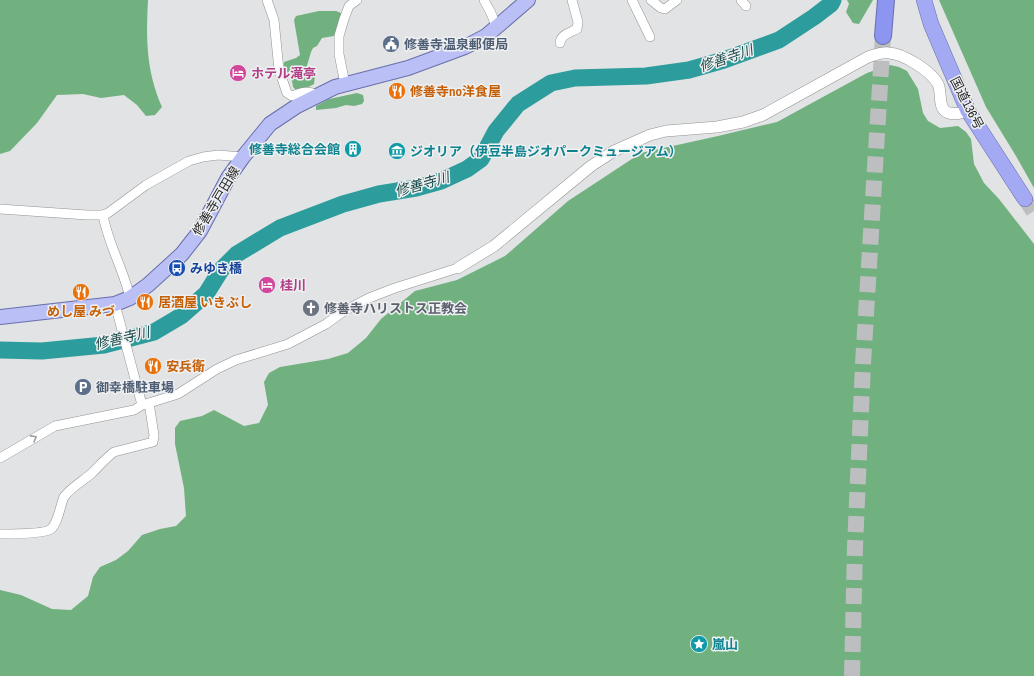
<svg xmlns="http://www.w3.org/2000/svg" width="1034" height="676" viewBox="0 0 1034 676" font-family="'Archivo Narrow','Noto Sans JP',sans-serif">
<rect width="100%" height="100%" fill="#e1e3e4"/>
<!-- forest -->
<g fill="#71b07f">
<path d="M0 0H148C146 39 146 70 162 107L155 115 146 116 137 105 124 95 101 98 83 94 57 95 37 123 10 151 0 154Z"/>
<path d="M847 0H873L859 24 853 23 846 12 849 4Z"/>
<path d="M939 0H1034V188L1016 156 986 107Z"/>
<path d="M319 11H336L341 13 342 16 334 36 322 38 317 46 313 48 311 52 306 69 315 75 314 84 301 91H297L293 87C293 75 283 76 284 62L296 58 300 55 294 20 296 16Z"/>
<path d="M890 65 899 67 907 71 918 89 923 113 928 121 940 128 958 126 966 132 971 139 974 164 984 183 999 199 1034 244V676H0V590L21 595 52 609 71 610 88 596 93 577 100 567 116 560 128 551 142 535 160 529 176 526 186 516 184 488 175 444V428L180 421 202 416 214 410 244 426 259 423 268 405 264 382 269 373 280 367 328 359 348 353 366 338 381 319 415 291 457 280 505 256 568 201 641 153 718 136 777 122 867 73Z"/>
<path d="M357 93 363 95 364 101 362 104 354 106 346 105 336 108 316 110V106L329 99Z"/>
</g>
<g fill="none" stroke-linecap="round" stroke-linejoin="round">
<!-- river -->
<path stroke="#2d9c9c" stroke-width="17" d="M0 350 42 351 104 345 154 332 181 316 206 294 221 270 237 254 280 228 343 204 379 194 416 188 441 181 467 169 481 159 496 131 518 104 551 83 575 78 646 76 689 70 724 60 779 40 814 17 831 4 833 0"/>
<!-- trunk-tunnel -->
<path stroke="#bcbebf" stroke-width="15" stroke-dasharray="15 8" stroke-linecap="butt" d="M1025 199 1034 213"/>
<!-- motorway-tunnel -->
<path stroke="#bcbebf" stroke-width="16" stroke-dasharray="16 8" stroke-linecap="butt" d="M852 676 855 547 863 364 883 36"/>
<defs>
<g id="minor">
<path d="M267 0 274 20 279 70 287 93 292 96C303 91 307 91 319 95"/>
<path d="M484 0 491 13 497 28"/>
<path d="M632 0 650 37"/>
<path d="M651 0 661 8 665 9 677 0"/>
<path d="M741 0 746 6"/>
<path d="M560 43C561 34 570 33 577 29L578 22 572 0"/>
<path d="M345 84 339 54V36L344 19 349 6 357 0"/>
<path d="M0 209 87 215H103L108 213 146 185 189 161 203 157 218 155 243 157"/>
<path d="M103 215C108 244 124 270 130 298"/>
<path d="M115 304 142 405"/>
<path d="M0 458 55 426 134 410 142 405 149 403"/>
<path d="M0 534C10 534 45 534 51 529 58 523 60 506 64 497 69 489 84 480 92 473 99 466 106 458 114 452L153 442 154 435 149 403 178 394 217 369 236 360 288 344 326 324 344 311 369 298 395 288 458 268"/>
</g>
<path id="tertiary" d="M458 268 494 246 591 166 614 151 650 135 666 131 717 127 743 122 763 115 868 57C875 55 881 52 889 53 904 54 931 71 938 84 942 92 938 105 945 111 951 116 961 113 968 111"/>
<path id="primary" d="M0 317 115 304 130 298 148 285 182 254 200 231 228 178 243 157 270 124 297 106 335 87 408 68 465 47 486 36 528 0"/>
<path id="trunk" d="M924 0 931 24 968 111 1025 199"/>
<path id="motorway" d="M883 36 886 0"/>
</defs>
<!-- minor casing -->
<use href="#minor" stroke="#919293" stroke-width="10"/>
<!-- tertiary casing -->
<use href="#tertiary" stroke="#919293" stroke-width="12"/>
<!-- primary casing -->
<use href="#primary" stroke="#696fab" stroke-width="16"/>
<!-- trunk casing -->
<use href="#trunk" stroke="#696fab" stroke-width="16"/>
<!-- motorway casing -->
<use href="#motorway" stroke="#696fab" stroke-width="18"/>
<!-- minor -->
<use href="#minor" stroke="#fff" stroke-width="9"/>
<!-- tertiary -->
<use href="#tertiary" stroke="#fff" stroke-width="11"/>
<!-- primary -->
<use href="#primary" stroke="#babff6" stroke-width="14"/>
<!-- trunk -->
<use href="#trunk" stroke="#a3aaf3" stroke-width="15"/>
<!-- motorway -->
<use href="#motorway" stroke="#8c95f0" stroke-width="16"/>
</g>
<!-- one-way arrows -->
<defs><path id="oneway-chevron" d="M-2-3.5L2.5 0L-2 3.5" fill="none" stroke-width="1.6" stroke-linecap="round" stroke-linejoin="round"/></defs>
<use stroke="#9f9f9f" href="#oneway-chevron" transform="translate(34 438) rotate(-29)"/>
<!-- icons -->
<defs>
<symbol id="civic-disc" viewBox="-11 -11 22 22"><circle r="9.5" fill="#5c6f8a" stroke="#eff0f1"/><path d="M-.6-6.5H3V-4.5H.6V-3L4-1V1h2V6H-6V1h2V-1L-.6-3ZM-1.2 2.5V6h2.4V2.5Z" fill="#fff"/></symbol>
<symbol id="hotel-disc" viewBox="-11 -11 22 22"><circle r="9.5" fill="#d1479c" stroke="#eff0f1"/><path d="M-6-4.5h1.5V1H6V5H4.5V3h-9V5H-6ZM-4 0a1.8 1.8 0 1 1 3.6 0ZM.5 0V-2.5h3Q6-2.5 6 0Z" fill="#fff"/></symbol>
<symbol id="restaurant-disc" viewBox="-11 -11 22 22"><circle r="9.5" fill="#e8710a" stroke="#eff0f1"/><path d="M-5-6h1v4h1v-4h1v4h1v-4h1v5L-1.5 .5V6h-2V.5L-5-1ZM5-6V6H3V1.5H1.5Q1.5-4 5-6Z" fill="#fff"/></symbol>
<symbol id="building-disc" viewBox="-11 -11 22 22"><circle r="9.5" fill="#0f9aa8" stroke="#eff0f1"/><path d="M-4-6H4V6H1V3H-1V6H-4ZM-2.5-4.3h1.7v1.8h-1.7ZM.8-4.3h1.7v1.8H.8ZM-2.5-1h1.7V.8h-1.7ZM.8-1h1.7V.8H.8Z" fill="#fff"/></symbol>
<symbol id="museum-disc" viewBox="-11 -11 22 22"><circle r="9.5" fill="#0f9aa8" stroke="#eff0f1"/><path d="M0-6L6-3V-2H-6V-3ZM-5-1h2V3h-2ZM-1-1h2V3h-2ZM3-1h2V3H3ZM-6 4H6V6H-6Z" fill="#fff"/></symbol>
<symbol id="bus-disc" viewBox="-11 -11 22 22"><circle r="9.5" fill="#1a4fb4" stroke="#eff0f1"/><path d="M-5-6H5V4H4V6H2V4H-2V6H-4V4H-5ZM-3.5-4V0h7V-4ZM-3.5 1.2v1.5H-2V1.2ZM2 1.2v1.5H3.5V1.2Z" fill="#fff"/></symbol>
<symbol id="church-disc" viewBox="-11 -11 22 22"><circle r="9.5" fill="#6b7280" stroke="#eff0f1"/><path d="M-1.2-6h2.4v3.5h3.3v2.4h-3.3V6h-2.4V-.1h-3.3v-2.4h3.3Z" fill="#fff"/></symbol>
<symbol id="parking-disc" viewBox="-11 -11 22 22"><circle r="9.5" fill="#5c6f8a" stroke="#eff0f1"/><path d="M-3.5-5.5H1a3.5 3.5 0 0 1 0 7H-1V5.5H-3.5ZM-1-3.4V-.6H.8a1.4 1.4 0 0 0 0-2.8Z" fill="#fff"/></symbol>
<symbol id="sight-disc" viewBox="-11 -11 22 22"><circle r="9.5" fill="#0f9aa8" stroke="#eff0f1"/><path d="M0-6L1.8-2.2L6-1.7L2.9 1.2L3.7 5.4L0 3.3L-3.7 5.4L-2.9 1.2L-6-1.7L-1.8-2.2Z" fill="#fff"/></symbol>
</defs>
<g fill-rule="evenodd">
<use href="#civic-disc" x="381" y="34" width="20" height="20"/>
<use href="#hotel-disc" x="228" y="63" width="20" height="20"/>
<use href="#restaurant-disc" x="387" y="81" width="20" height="20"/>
<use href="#building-disc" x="343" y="139" width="20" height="20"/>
<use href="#museum-disc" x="387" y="141" width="20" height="20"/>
<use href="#bus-disc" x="167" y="258" width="20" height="20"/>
<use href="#hotel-disc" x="257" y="275" width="20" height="20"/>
<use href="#restaurant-disc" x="71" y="282" width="20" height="20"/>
<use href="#restaurant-disc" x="135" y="292" width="20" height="20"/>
<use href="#church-disc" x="301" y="298" width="20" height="20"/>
<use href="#restaurant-disc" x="143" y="356" width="20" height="20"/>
<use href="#parking-disc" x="73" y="377" width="20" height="20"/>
<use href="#sight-disc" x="689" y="634" width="20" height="20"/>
</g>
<g text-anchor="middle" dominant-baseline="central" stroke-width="3" stroke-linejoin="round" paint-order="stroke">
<!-- service labels -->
<g font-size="13" font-weight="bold" fill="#4e5e75" stroke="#eff0f1" text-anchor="start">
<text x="404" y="44">修善寺温泉郵便局</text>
<text x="96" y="387">御幸橋駐車場</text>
</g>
<!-- hotel labels -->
<g font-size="13" font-weight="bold" fill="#b23c85" stroke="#eff0f1" text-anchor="start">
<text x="251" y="73">ホテル滝亭</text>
<text x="280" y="285">桂川</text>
</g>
<!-- food labels -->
<g font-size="13" font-weight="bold" fill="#c56008" stroke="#eff0f1" text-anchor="start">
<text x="410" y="91">修善寺no洋食屋</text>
<text x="158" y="302">居酒屋 いきぶし</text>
<text x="81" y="311" text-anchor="middle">めし屋 みづ</text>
<text x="166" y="366">安兵衛</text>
</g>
<!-- street labels -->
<g font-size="13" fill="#29292a" stroke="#eff0f1">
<text transform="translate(967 103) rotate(63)">国道136号</text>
<text transform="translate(216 201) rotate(-59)">修善寺戸田線</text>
</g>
<!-- culture labels -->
<g font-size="13" font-weight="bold" fill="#0d838f" stroke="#eff0f1" text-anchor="start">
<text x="340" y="149" text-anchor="end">修善寺総合会館</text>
<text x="410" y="151">ジオリア（伊豆半島ジオパークミュージアム）</text>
<text x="712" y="644">嵐山</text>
</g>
<!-- transit labels -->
<g font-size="13" font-weight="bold" fill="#164399" stroke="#eff0f1" text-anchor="start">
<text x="190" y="268">みゆき橋</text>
</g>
<!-- worship labels -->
<g font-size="13" font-weight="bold" fill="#5b616d" stroke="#eff0f1" text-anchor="start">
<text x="324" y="308">修善寺ハリストス正教会</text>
</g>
<!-- water labels -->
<g font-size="14" font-style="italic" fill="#1d4c4c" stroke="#eff0f1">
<text transform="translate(726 58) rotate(-19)">修善寺川</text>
<text transform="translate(422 184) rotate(-16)">修善寺川</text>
<text transform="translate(122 338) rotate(-13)">修善寺川</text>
</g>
</g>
</svg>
